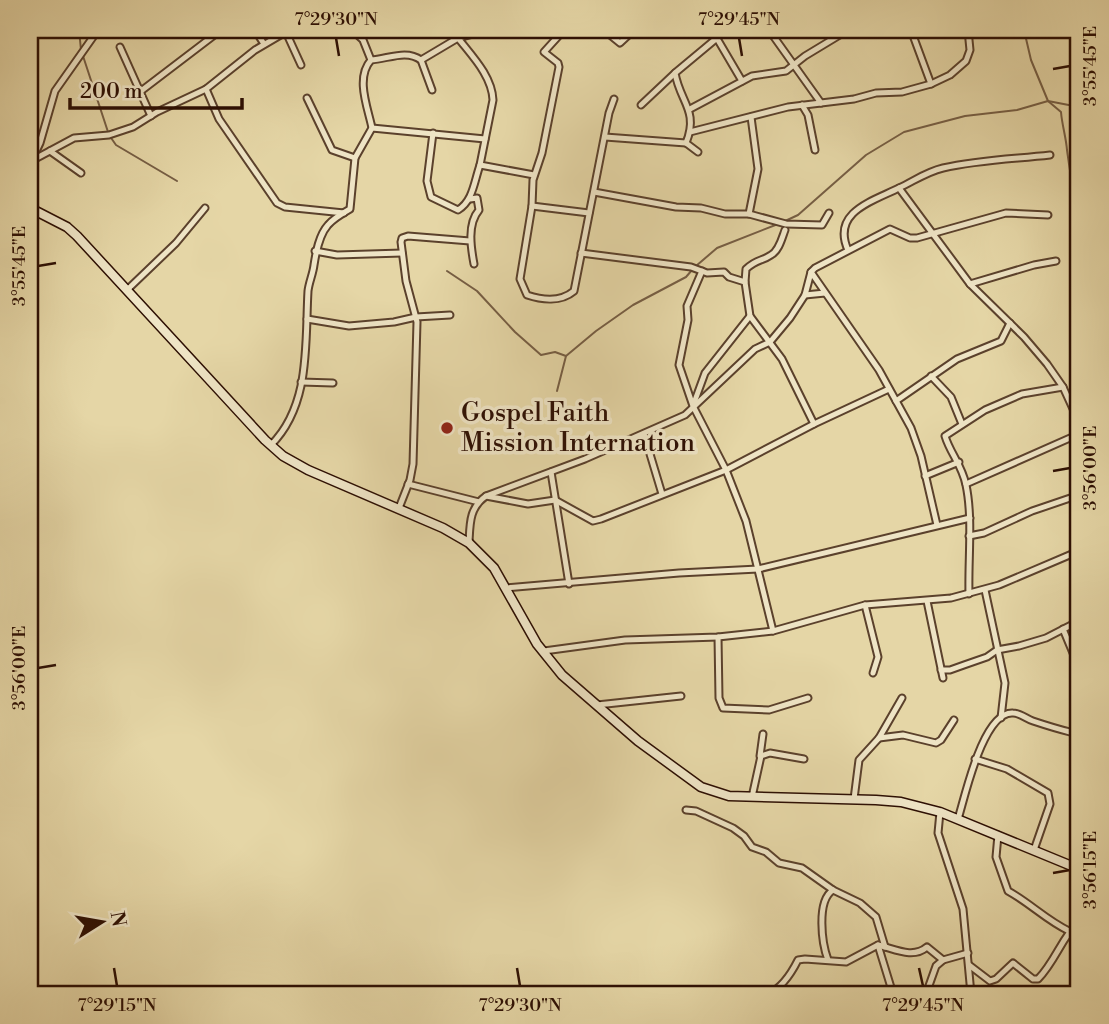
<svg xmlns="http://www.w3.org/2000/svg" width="1109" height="1024" viewBox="0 0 1109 1024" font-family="'Libre Bodoni',serif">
<rect width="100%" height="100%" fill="#e5d6a6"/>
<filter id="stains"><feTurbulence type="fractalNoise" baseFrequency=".00286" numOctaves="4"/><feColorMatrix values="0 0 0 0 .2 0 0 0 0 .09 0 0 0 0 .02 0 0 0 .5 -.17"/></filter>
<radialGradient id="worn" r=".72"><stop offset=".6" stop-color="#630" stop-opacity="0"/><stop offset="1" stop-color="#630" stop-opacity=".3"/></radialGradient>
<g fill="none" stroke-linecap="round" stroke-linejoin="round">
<!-- stream -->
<g stroke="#765e44" stroke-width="2">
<path d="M79 30 81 50"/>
<path d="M1024 30 1031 60 1048 101 1061 112C1062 125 1066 137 1067 150 1070 171 1071 183 1079 204"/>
<path d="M83 56 109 135 116 145 177 181"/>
<path d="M783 222 798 215 866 155 904 132 965 116 1017 110 1048 101 1079 107"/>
<path d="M696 266 717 248 778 224"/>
<path d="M447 271 477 291 515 332 541 355 555 352 566 356"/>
<path d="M557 391 566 356 596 331 633 305 686 277 692 270"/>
</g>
<defs>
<g id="street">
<path d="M255 30 264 44"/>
<path d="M285 30 301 65"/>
<path d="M564 30 544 52 558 63 559 67 542 153 533 180 532 206 520 279 527 295C542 300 561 302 574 291L609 113 614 99"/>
<path d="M604 30 620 43 634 30"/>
<path d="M712 30 742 81"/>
<path d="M769 30 821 103"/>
<path d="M911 30 931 84"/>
<path d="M458 38C472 56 492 76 493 100L480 165 534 175"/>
<path d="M120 47 151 116"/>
<path d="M371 60C388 59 406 49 421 60"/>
<path d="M206 89 219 119 277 203 285 207 344 213"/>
<path d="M432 90 421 60 458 38 489 30"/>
<path d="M141 91 221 30"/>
<path d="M307 98 332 150 355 158"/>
<path d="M641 105 675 73"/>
<path d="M802 105 808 115 815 150"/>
<path d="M690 109 752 76 786 71 805 56 843 33 856 30"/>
<path d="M372 128 485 139"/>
<path d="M690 132 788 107 854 99 876 93 902 92 931 84 950 75 966 61 970 50 968 30"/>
<path d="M433 133 427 181 431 197 458 210C473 201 474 182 480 165"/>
<path d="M605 137 686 143"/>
<path d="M50 151 81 173"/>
<path d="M698 152 686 143C699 111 680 102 675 73L717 38"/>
<path d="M33 160 74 138 109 135 133 127 157 112 206 89 255 50 289 30"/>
<path d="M30 164 40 143 55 91 98 30"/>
<path d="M899 188 970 284 1024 337 1047 364 1063 387 1079 422"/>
<path d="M594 192 676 207 701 208 725 214H749L786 224 822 225 829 213"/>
<path d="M470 199 477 198 479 210C467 224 471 248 474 264"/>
<path d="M532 206 589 213"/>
<path d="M749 214 758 169 751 117"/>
<path d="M848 250C831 212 873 201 899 188 914 181 926 172 943 168 978 160 1014 159 1050 155"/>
<path d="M315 251 337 255 402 253"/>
<path d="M581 253 691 267 707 273 724 272 729 277 745 282 750 316 782 359 814 424"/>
<path d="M702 271 687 306 688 320 679 365 693 406 726 470 746 521 773 631"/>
<path d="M811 272 879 370 911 428 921 456 937 525"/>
<path d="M745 282 746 269C758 258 761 262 771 255 779 251 782 238 785 230"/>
<path d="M970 284 1034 265 1056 261"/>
<path d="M127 290 176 243 205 208"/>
<path d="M805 295 825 293"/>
<path d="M307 319 349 326 394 322 416 317 450 315"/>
<path d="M931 376 951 397 962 424"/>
<path d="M301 382 333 383"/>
<path d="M896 401 957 359 1001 341 1010 323"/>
<path d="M694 403 705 373 750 316"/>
<path d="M644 434 662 494"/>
<path d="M271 445C311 405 305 343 308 291 309 282 313 274 314 265 316 252 319 235 328 225 333 219 343 213 350 209L355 158 372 128C368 108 355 78 371 60L363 40 352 30"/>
<path d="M551 472 569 584"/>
<path d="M925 476 959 462"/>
<path d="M408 484 479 502"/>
<path d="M966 484 1079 434"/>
<path d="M486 496 528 504 555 500 593 521 601 519 726 470 814 424 889 389"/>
<path d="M399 508 410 480 413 464 417 322 406 281 401 242 402 238 408 236 470 241"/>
<path d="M969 536 984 533 1032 511 1079 495"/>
<path d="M469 543C470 524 469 508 486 496L585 459 685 415 755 349 770 342 790 318 805 295 811 272 815 268 890 229 910 238H917L1006 213 1048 215"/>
<path d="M506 588 679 573 758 569 970 518"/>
<path d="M985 590 1005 683 1001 718"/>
<path d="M969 594C968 559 973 518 966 485 962 465 950 453 945 436L985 410 1022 394 1063 387"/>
<path d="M927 601 943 678"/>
<path d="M865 605 878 657 873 673"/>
<path d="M1063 629 1073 653 1079 658"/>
<path d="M718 637 719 698 723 708 769 710 808 698"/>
<path d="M544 651 625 640 718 637 773 631 865 605 951 598 999 585 1079 551"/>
<path d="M941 670H950L964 665 987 657 997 650 1019 646 1046 638 1079 621"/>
<path d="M597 705 681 696"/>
<path d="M879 738 903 735 936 743 941 740 954 720"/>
<path d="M760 756 763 734"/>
<path d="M975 759 1007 769 1048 793 1050 804 1034 850"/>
<path d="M752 797 761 756 770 753 804 759"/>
<path d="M854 799 859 760 879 738 902 698"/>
<path d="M686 810 696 811 733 828 744 836 752 847 766 852 779 863 802 868 833 890 860 903 876 917 885 947"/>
<path d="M940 812 938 833 963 909 971 994"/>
<path d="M958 819C965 797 983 711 1013 713 1020 713 1027 719 1033 721 1045 725 1058 729 1070 732"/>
<path d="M998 835 996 857 1008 891C1030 903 1046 920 1069 931"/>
<path d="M878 945 893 994"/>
<path d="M828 960C822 944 816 901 833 890"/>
<path d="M969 965 990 981 996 979 1013 963 1033 979H1038C1055 962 1062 937 1079 921"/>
<path d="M768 994C782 988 791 974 798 960L805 959 846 962 878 945C895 949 913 959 927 947L943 960 968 953"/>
<path d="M926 994 936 966 943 960"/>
</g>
<path id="secondary" d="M30 208 67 227 77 236 265 440 283 456 308 470 443 528 469 543 494 568 537 644 562 675 638 741 701 787 729 796 876 800 901 802 940 812 1079 869"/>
</defs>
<!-- street casing -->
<use href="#street" stroke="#5b412c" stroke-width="9"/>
<!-- secondary casing -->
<use href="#secondary" stroke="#2d0f03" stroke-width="11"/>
<!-- street -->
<use href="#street" stroke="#eee4c5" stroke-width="5"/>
<!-- secondary -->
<use href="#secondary" stroke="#eee4c5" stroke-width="8"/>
</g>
<!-- ticks -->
<path fill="none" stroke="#2d0f03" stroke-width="2.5" d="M336 38 339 56M739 38 742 56M1053 69 1070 66M38 266 56 263M1053 471 1070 468M38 668 56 665M1053 873 1070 870M114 968 117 986M517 968 520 986M919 968 923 986"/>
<!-- markers -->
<circle fill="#8f2418" stroke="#eee4c5" stroke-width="2.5" cx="447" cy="428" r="7"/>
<g text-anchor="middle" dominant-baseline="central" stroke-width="7" stroke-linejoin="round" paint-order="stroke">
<!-- poi labels -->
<g font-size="26" fill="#2d0f03" stroke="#eee4c5" text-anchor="start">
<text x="461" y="413">Gospel Faith<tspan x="461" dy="30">Mission Internation</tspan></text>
</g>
</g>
<!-- margin -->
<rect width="1109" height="1024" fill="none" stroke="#e5d6a6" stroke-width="77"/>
<!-- north arrow -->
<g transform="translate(102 922) rotate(79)" stroke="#eee4c5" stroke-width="5" paint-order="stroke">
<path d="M0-5L12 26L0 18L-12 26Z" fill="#2d0f03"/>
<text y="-10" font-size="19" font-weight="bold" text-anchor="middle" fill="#2d0f03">N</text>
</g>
<!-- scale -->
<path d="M70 98v10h172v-10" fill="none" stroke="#2d0f03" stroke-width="3.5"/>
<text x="80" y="98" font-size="21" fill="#2d0f03" stroke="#eee4c5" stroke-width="5" paint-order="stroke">200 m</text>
<rect x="38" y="38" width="1032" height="948" fill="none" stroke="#2d0f03" stroke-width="2.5"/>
<g font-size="18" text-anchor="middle" fill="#2d0f03">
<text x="336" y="25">7°29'30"N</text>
<text x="739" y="25">7°29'45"N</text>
<text transform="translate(1090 66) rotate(-90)" y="6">3°55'45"E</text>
<text transform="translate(19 266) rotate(-90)" y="6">3°55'45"E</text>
<text transform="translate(1090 468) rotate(-90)" y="6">3°56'00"E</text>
<text transform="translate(19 668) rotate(-90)" y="6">3°56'00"E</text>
<text transform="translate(1090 870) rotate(-90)" y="6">3°56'15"E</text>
<text x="117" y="1011">7°29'15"N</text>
<text x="520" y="1011">7°29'30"N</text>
<text x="923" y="1011">7°29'45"N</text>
</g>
<rect width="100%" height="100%" filter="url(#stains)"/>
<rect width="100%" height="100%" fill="url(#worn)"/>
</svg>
